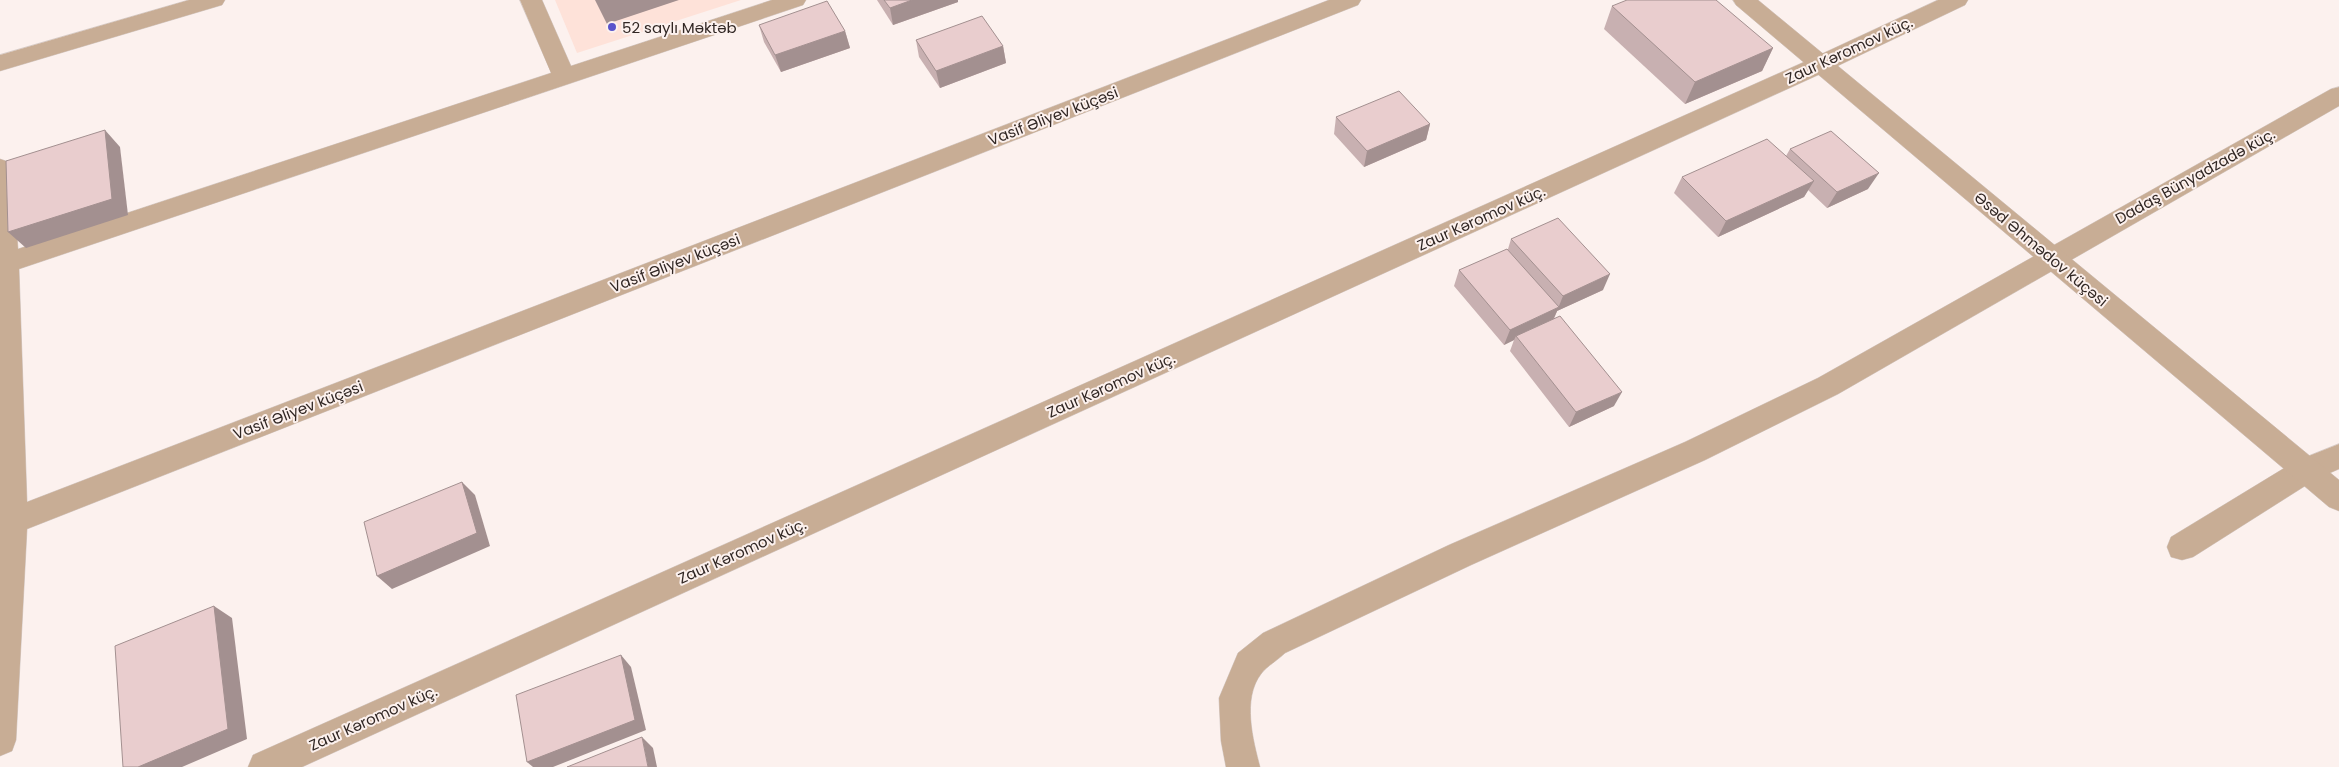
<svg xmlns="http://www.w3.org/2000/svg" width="2339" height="767" viewBox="0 0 2339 767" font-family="Poppins,sans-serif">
<rect width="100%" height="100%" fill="#fcf1ee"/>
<!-- built -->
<path fill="#fee2d9" d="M555 0H741L577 53Z"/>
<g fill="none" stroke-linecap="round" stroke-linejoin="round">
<defs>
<g id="minor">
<path d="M189 0H225L222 5 0 71V55Z"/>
<path d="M520 0H542L571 66 772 0H806L803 5 19 269 27 502 1329 0H1361L1358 5 27 529 16 740 12 751 0 756V159L9 162 12 168 18 249 551 73Z"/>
<path d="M1938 0H1968L1965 5 1829 70 302 767H248L253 755 1813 58Z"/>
<path d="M2339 87V106L1838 394 1705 460 1471 565 1285 653C1278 660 1267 666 1261 674 1242 699 1253 740 1260 767H1226L1221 741 1219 698 1238 653 1263 633 1449 545 1685 442 1818 378 2331 89Z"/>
<path d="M2339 444V469L2316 479 2193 557 2182 560 2171 557 2167 547 2171 537 2296 461Z"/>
</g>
<path id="tertiary" d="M1733 0H1758L2339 480V511L2329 507 1736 5Z"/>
</defs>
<!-- minor casing -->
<use href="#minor" stroke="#d7cdca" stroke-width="1"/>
<!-- tertiary casing -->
<use href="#tertiary" stroke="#d7cdca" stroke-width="1"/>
<!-- minor -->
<use href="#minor" fill="#c8ad95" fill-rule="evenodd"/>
<!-- tertiary -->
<use href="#tertiary" fill="#c8ad95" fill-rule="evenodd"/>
</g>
<!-- wall -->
<g fill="#c8b0b1">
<path d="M877 0H958V2L893 25Z"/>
<path d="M1612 6 1773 48 1762 71 1685 104 1604 29Z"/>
<path d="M759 25 845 31 850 48 781 72 764 42Z"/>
<path d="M916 40 1003 46 1006 63 940 88 919 57Z"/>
<path d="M1336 117 1430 124 1426 140 1364 167 1334 134Z"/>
<path d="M1790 149 1868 189 1827 208 1808 190 1804 197 1718 237 1674 193 1682 177 1786 156Z"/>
<path d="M1511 239 1603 290 1557 311 1554 319 1614 406 1569 427 1510 351 1514 340 1504 345 1454 286 1459 270 1508 249Z"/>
</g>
<!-- shaded-wall -->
<g fill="#a39090">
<path d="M595 0H679L607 24Z"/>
<path d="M912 0H958V2L893 25 890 8Z"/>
<path d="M845 31 850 48 781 72 775 55Z"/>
<path d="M1003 46 1006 63 940 88 936 71Z"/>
<path d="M1773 48 1762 71 1685 104 1695 82Z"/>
<path d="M1430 124 1426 140 1364 167 1367 151Z"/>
<path d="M105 130 120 147 128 215 26 248 8 232Z"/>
<path d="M1879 173 1868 189 1827 208 1837 192Z"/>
<path d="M1814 181 1804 197 1718 237 1726 221Z"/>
<path d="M1610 274 1603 290 1557 311 1563 296Z"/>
<path d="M1559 307 1552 322 1516 336 1514 340 1504 345 1510 330Z"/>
<path d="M1622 392 1614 406 1569 427 1576 412Z"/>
<path d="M462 482 475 495 490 546 392 589 377 576Z"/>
<path d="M214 606 232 618 247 739 182 767H138Z"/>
<path d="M621 655 631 667 646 730 553 767H533L527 762Z"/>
<path d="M642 737 653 748 657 767H648Z"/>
</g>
<!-- building -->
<g fill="#e9cdce" stroke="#a39090">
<path d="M884 0H912L890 8Z"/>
<path d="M1627 0H1716L1773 48 1695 82 1612 6Z"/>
<path d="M827 1 845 31 775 55 759 25Z"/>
<path d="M982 16 1003 46 936 71 916 40Z"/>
<path d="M1399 91 1430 124 1367 151 1336 117Z"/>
<path d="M105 130 112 199 8 232 6 161Z"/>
<path d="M1831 131 1879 173 1837 192 1790 149Z"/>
<path d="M1767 139 1814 181 1726 221 1682 177Z"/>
<path d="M1558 218 1610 274 1563 296 1511 239Z"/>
<path d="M1507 249 1559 307 1510 330 1459 270Z"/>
<path d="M1560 316 1622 392 1576 412 1516 336Z"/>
<path d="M462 482 477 533 377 576 364 522Z"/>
<path d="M214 606 228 729 138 767H123L115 646Z"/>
<path d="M621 655 635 720 527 762 516 695Z"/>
<path d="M642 737 648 767H567Z"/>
</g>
<!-- markers -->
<circle fill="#5953cb" stroke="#fcf1ee" stroke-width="2" cx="612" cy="27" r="5"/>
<g text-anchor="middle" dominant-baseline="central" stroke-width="4" stroke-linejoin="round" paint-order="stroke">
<!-- poi labels -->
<g font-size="15" fill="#312724" stroke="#fcf1ee" text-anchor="start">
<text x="622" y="27">52 saylı Məktəb</text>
</g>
<!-- street labels -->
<g font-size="15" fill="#312724" stroke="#fcf1ee">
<text transform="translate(1849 50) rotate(-25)">Zaur Kəromov küç.</text>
<text transform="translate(1053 116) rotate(-21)">Vasif Əliyev küçəsi</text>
<text transform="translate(2195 176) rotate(-29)">Dadaş Bünyadzadə küç.</text>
<text transform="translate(1481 218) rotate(-24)">Zaur Kəromov küç.</text>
<text transform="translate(2041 249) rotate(40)">Əsəd Əhmədov küçəsi</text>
<text transform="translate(675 263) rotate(-21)">Vasif Əliyev küçəsi</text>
<text transform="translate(1111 385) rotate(-24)">Zaur Kəromov küç.</text>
<text transform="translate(298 410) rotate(-21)">Vasif Əliyev küçəsi</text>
<text transform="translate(742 551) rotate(-24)">Zaur Kəromov küç.</text>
<text transform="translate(373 718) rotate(-24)">Zaur Kəromov küç.</text>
</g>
</g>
</svg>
